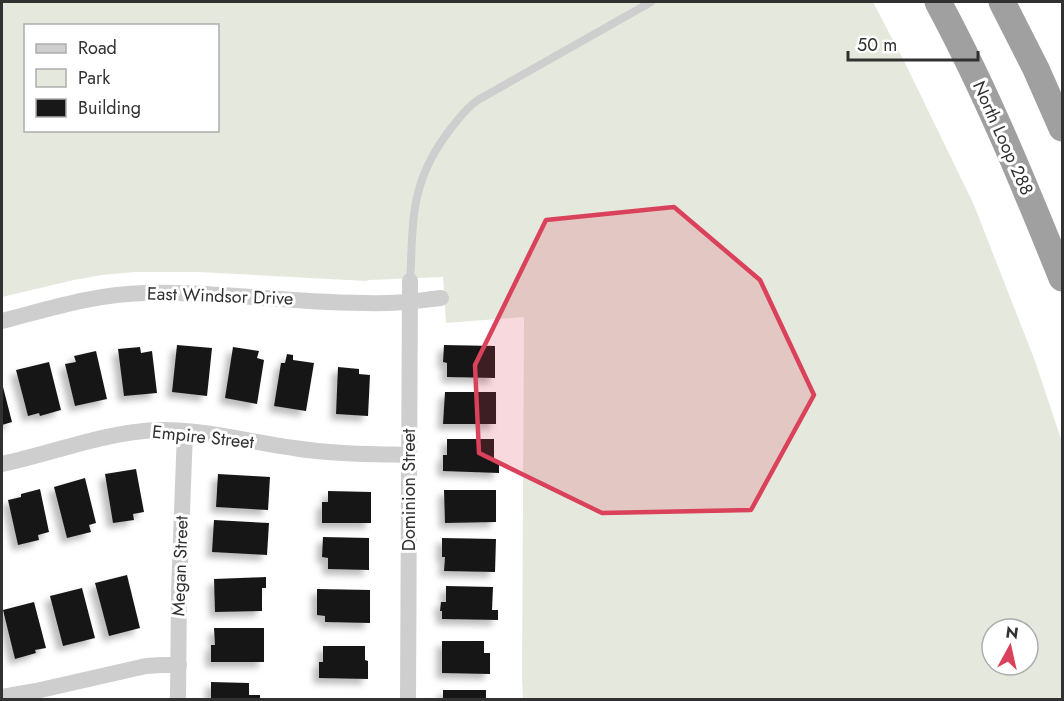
<svg xmlns="http://www.w3.org/2000/svg" width="1064" height="701" viewBox="0 0 1064 701" font-family="Jost,sans-serif">
<defs>
<filter id="shadow"><feDropShadow dx="-5.5" dy="5.5" stdDeviation="3" flood-color="#0004"/></filter>
</defs>
<rect width="100%" height="100%" fill="#fff"/>
<!-- green -->
<path fill="#e5e9dd" fill-rule="evenodd" d="M2 2H873L906 65 974 205 1035 361 1062 442V699H523L522 678 524 317 446 323 443 277 369 280 366 281 198 272H135L102 275 74 280 2 297ZM26 26H218V130H26ZM992 629H1028V665H992Z"/>
<!-- building -->
<g fill="#181818" filter="url(#shadow)">
<path d="M177 345 212 348 207 396 172 392Z"/>
<path d="M444 345 495 346V378L447 377V363L443 362Z"/>
<path d="M140 347 141 353 152 351 157 393 124 396 118 349Z"/>
<path d="M233 347 259 351 257 358 264 360 257 404 225 398Z"/>
<path d="M96 351 107 399 75 406 65 364 76 362 74 356Z"/>
<path d="M287 354 293 355V360L314 363 306 411 274 406 281 363H285Z"/>
<path d="M49 362 61 410 40 416 39 413 28 416 16 370Z"/>
<path d="M338 367 359 369V374L370 375 368 416 336 414Z"/>
<path d="M2 383 12 422 2 425Z"/>
<path d="M445 392H496V424H443Z"/>
<path d="M447 439H494V461H499V473L443 471V455H447Z"/>
<path d="M136 469 144 512 133 514 134 520 113 523 105 474Z"/>
<path d="M218 474 270 477 268 510 216 507Z"/>
<path d="M85 478 96 523 89 525 91 532 67 538 54 487Z"/>
<path d="M40 489 49 532 38 535 39 540 18 545 8 500 21 497V494Z"/>
<path d="M444 490H496V522L445 523Z"/>
<path d="M328 491 371 492V523H322V502H328Z"/>
<path d="M214 520 269 523 267 555 212 552Z"/>
<path d="M323 537 369 538V570L328 569V558L322 557Z"/>
<path d="M442 538 496 539 495 572 444 571 445 557H442Z"/>
<path d="M127 575 140 628 109 636 95 583Z"/>
<path d="M266 577V588H262V611L215 612 214 579Z"/>
<path d="M446 586 493 587 492 610H498V620L442 619V611H440L441 602H446Z"/>
<path d="M82 588 95 638 63 646 50 596Z"/>
<path d="M317 589 370 590V623L325 622V616L317 615Z"/>
<path d="M34 602 46 648 35 650 36 653 15 659 3 610Z"/>
<path d="M214 628H264V662H211V645H215Z"/>
<path d="M442 641H484V653H490V674L442 673Z"/>
<path d="M323 646H365V660L368 661V679L319 678V662H323Z"/>
<path d="M211 682 249 683V695H260V700H211Z"/>
<rect x="443" y="690" width="43" height="10"/>
</g>
<g fill="none" stroke-linecap="round" stroke-linejoin="round">
<!-- service -->
<path stroke="#cecece" stroke-width="8" d="M410 281C412 252 411 221 418 193 424 169 437 146 452 127 460 117 467 107 478 100L651 2"/>
<!-- minor -->
<g stroke="#cecece" stroke-width="16">
<path d="M2 321C49 309 95 294 145 293 225 291 306 305 387 303 405 303 423 300 441 298"/>
<path d="M2 464C54 453 104 432 158 430 204 429 249 442 294 448 332 454 370 454 409 455"/>
<path d="M2 697 36 691 146 666 162 665H179"/>
<path d="M178 700 179 591 185 432"/>
<path d="M408 700 410 281"/>
</g>
<!-- trunk -->
<g stroke="#a0a0a0" stroke-width="27">
<path d="M938 2C986 91 1024 184 1062 278"/>
<path d="M1002 2 1036 69 1062 128"/>
</g>
</g>
<!-- marked area -->
<path fill="#da415a" fill-opacity="0.2" stroke="#da415a" stroke-width="4.5" stroke-linejoin="round" d="M674 207 760 280 814 395 751 510 602 513 479 453 475 365 546 220Z"/>
<g text-anchor="middle" dominant-baseline="central" stroke-width="6" stroke-linejoin="round" paint-order="stroke">
<!-- street labels -->
<g font-size="18" fill="#313131" stroke="#fff">
<text transform="translate(1003 138) rotate(66)">North Loop 288</text>
<text transform="translate(220 296) rotate(2)">East Windsor Drive</text>
<text transform="translate(203 437) rotate(6)">Empire Street</text>
<text transform="translate(409 490) rotate(-90)">Dominion Street</text>
<text transform="translate(180 566) rotate(-88)">Megan Street</text>
</g>
</g>
<!-- border -->
<rect width="1064" height="701" fill="none" stroke="#313131" stroke-width="6"/>
<!-- legend -->
<rect x="24" y="24" width="195" height="108" fill="#ffffff" stroke="#adadad" stroke-width="1.5"/>
<rect x="36" y="44" width="30" height="9" fill="#cecece" stroke="#adadad" stroke-width="1.5"/>
<text x="78" y="54" font-size="18" fill="#313131">Road</text>
<rect x="36" y="69" width="30" height="18" fill="#e5e9dd" stroke="#adadad" stroke-width="1.5"/>
<text x="78" y="84" font-size="18" fill="#313131">Park</text>
<rect x="36" y="99" width="30" height="18" fill="#181818" stroke="#adadad" stroke-width="1.5"/>
<text x="78" y="114" font-size="18" fill="#313131">Building</text>
<!-- north arrow -->
<g transform="translate(1010 647) rotate(8)"><circle r="28" fill="#ffffff" stroke="#adadad" stroke-width="1.5"/>
<path d="M0-4.5L10 22L0 15L-10 22Z" fill="#da415a"/>
<text y="-9" font-size="16" font-weight="bold" text-anchor="middle" fill="#313131">N</text>
</g>
<!-- scale -->
<path d="M848 51v9h130v-9" fill="none" stroke="#313131" stroke-width="3"/>
<text x="857" y="51" font-size="18" fill="#313131" stroke="#ffffff" stroke-width="4.5" paint-order="stroke">50 m</text>
</svg>
